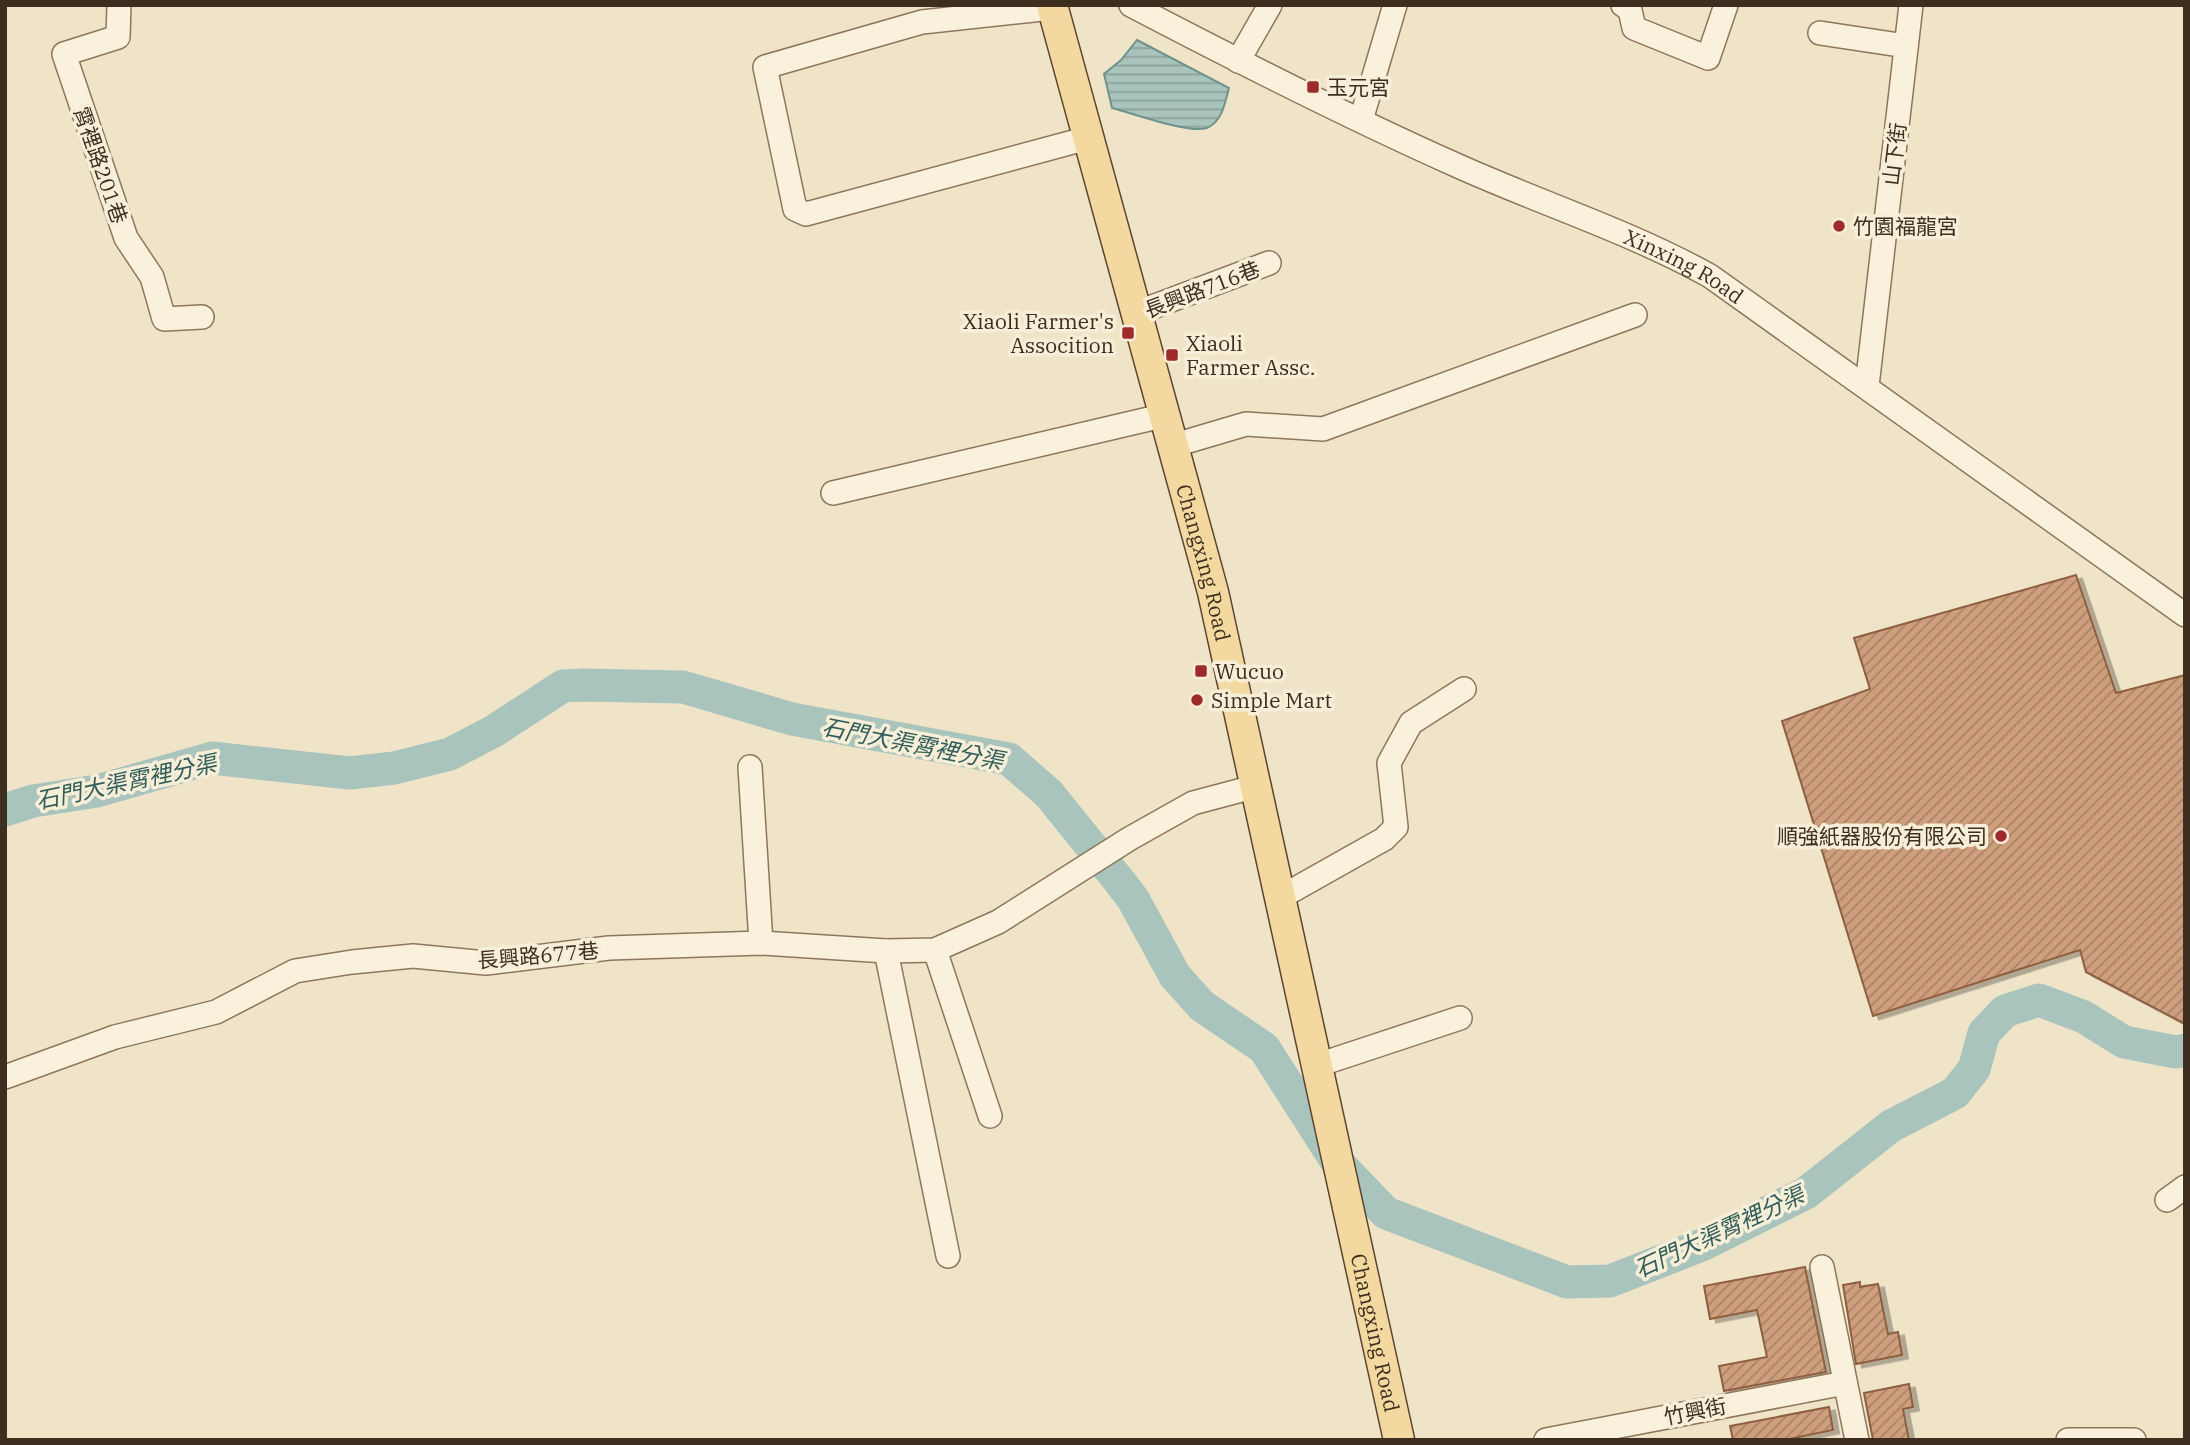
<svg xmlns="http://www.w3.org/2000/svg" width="2190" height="1445" viewBox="0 0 2190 1445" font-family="'IBM Plex Serif','Noto Sans TC',serif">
<defs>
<pattern id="water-rules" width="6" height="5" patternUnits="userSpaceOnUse" patternTransform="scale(1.75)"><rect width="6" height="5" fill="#a9c4bc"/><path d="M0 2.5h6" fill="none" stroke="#8ba098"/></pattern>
<pattern id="building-hatch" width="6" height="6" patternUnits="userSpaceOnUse" patternTransform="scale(1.75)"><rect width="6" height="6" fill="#cf9f7d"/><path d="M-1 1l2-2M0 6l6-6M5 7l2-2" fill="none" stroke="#a98266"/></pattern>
<filter id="shadow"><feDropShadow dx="6" dy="3.5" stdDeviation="0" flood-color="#0004"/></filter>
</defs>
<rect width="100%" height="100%" fill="#f0e4c8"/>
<!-- water -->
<path fill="url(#water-rules)" stroke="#6f938a" stroke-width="2" d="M1137 40 1229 88C1225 102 1223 119 1209 127 1194 136 1132 113 1112 108L1104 74 1121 60Z"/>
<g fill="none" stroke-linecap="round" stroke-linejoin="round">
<!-- river -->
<path stroke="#a9c4bc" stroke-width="33" d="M5 810 33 801 97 791 212 758 350 773 394 768 450 754 494 731 563 686 582 685 683 687 792 719 1009 759 1049 794 1120 882 1133 899 1175 976 1202 1006 1264 1048 1337 1162 1386 1213 1567 1282 1610 1281 1702 1245 1806 1193 1891 1126 1955 1093 1974 1069 1984 1033 2005 1011 2039 1000 2084 1017 2124 1042 2176 1052 2185 1050"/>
</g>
<!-- building -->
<g fill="url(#building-hatch)" stroke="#8d5f41" stroke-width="2" filter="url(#shadow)">
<path d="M2076 575 2116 693 2185 675V1024L2086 972 2080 950 1873 1016 1782 721 1870 689 1854 638Z"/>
<path d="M1805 1267 1826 1372 1724 1391 1719 1366 1767 1357 1757 1310 1710 1319 1704 1286Z"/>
<path d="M1860 1282V1287L1878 1284 1888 1334 1898 1332 1902 1355 1856 1364 1843 1285Z"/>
<path d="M1909 1384 1913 1407 1903 1409 1909 1440H1873L1864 1393Z"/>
<path d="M1829 1407 1833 1430 1784 1440H1733L1730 1426Z"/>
</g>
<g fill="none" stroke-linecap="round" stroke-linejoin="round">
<defs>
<g id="minor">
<path d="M119 5 118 37 64 54 126 238 152 277 164 319 202 317"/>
<path id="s1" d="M1131 5C1238 61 1346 116 1456 165 1540 203 1629 231 1710 276L2185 615"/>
<path d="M1623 5 1630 10 1634 28 1708 58 1726 5"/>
<path d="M1052 8 922 22 765 67 795 209 806 214 1088 138"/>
<path d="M1820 33 1906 46"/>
<path d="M1238 61 1270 5"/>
<path d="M1361 120 1395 5"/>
<path d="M1134 314 1269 263"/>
<path d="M1867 386 1911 5"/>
<path d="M1175 445 1246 424 1323 429 1635 315"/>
<path d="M833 493 1166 415"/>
<path d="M750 767 761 943"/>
<path d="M1281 897 1384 839 1396 827 1389 763 1411 723 1464 689"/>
<path d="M935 950 990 1116"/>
<path d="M886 951 948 1256"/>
<path d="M1318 1065 1460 1018"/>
<path d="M5 1077 115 1037 216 1012 295 971 352 962 413 956 486 963 609 948 761 943 886 951 935 950 998 922 1129 839 1193 803 1257 786"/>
<path d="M2167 1200 2185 1187"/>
<path d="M1822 1267 1857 1440"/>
<path d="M1546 1440 1845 1383"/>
<path d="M2068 1440H2134"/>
</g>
<g id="major">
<path id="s2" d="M1052 5 1213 592 1399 1440"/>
</g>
</defs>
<!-- minor casing -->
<use href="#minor" stroke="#8d765c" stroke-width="26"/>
<!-- major casing -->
<use href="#major" stroke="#5b4430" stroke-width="33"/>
<!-- minor -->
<use href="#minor" stroke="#faf1dc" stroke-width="23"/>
<!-- major -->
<use href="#major" stroke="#f3d9a0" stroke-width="30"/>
</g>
<!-- markers -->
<g fill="#9e2a2b" stroke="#f7eed8" stroke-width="2.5">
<rect x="1306" y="80" width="14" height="14" rx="3.5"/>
<circle cx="1839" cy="226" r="7"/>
<rect x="1121" y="326" width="14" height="14" rx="3.5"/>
<rect x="1165" y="348" width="14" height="14" rx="3.5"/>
<rect x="1194" y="664" width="14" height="14" rx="3.5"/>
<circle cx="1197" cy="700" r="7"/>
<circle cx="2001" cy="836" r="7"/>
</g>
<g text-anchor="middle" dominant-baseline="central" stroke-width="7" stroke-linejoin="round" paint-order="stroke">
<!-- poi labels -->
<g font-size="21" fill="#3d2e20" stroke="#f7eed8" text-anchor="start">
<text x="1327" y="87">玉元宮</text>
<text x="1853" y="226">竹園福龍宮</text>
<text x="1114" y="321" text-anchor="end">Xiaoli Farmer's<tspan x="1114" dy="24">Assocition</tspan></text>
<text x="1186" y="343">Xiaoli<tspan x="1186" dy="24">Farmer Assc.</tspan></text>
<text x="1215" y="671">Wucuo</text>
<text x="1211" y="700">Simple Mart</text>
<text x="1987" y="836" text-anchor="end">順強紙器股份有限公司</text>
</g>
<!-- street labels -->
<g font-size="21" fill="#3d2e20" stroke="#f7eed8">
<text transform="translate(1894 154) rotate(-83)">山下街</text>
<text transform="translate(101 165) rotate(71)">霄裡路201巷</text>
<text stroke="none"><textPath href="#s1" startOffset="612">Xinxing Road</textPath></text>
<text transform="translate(1202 289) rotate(-21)">長興路716巷</text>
<text stroke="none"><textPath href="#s2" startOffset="578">Changxing Road</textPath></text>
<text transform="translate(538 955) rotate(-5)">長興路677巷</text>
<text stroke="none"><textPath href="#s2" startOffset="1367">Changxing Road</textPath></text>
<text transform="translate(1695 1411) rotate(-11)">竹興街</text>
</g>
<!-- water labels -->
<g font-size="23" font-style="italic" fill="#2f5d5a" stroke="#f7eed8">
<text transform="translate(913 743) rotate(11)">石門大渠霄裡分渠</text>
<text transform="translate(126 781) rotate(-12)">石門大渠霄裡分渠</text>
<text transform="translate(1719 1231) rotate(-25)">石門大渠霄裡分渠</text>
</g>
</g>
<!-- border -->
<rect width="2190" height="1445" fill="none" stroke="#3d2e20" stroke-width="14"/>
</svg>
